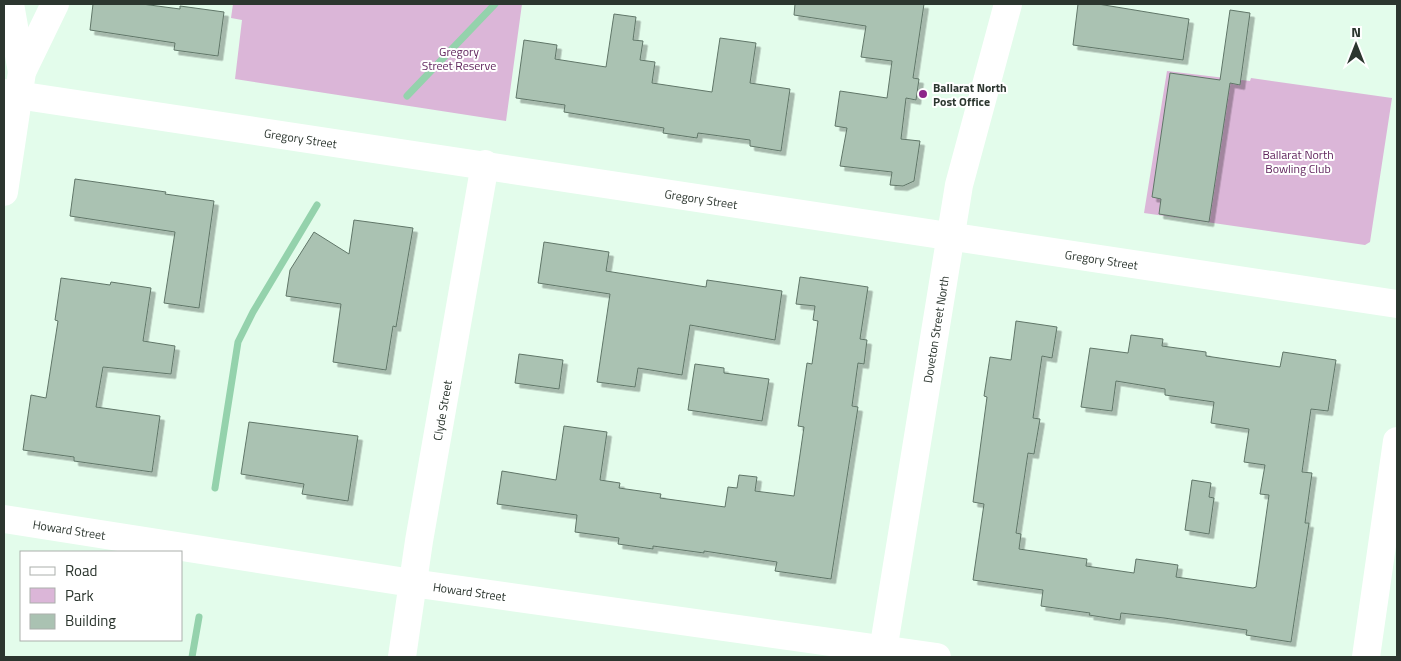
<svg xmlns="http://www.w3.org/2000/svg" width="1401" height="661" viewBox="0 0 1401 661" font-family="'Titillium Web',sans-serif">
<defs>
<filter id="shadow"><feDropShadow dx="4.5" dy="4.5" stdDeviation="0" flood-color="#0004"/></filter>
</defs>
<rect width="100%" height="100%" fill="#e3fceb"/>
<!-- green -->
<g fill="#dbb6d8">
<path d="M233 4H522L506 121 235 79 242 20 231 18Z"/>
<path d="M1167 71 1250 81 1251 78 1392 98 1370 242 1365 245 1144 213Z"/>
</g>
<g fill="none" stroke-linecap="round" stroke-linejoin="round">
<!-- stream -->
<g stroke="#94d2ac" stroke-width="7">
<path d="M407 96 495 4"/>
<path d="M215 488 238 342 253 312 317 205"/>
<path d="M192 657 199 617"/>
</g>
</g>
<!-- building -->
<g fill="#aac2b2" stroke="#607668" filter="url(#shadow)">
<path d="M93 4H142L180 9V6L224 12 218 56 174 50 175 43 90 30Z"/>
<path d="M795 4H924L913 78 919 79 916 100 906 98 901 139 920 141 914 181 903 186 890 185 892 172 840 166 847 128 835 126 840 91 887 98 892 61 861 57 866 26 794 15Z"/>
<path d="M1078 4H1098L1189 19 1183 60 1073 45Z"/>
<path d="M1230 10 1250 13 1240 85 1230 83 1209 222 1159 214 1161 199 1152 197 1170 73 1220 80Z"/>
<path d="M614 14 636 17 633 40 643 41 640 60 655 62 652 83 712 92 720 38 756 43 750 83 790 89 781 151 750 146V140L698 133 697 138 663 133 664 128 564 112 565 105 516 98 524 40 557 45 555 59 606 67Z"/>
<path d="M75 179 166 192 165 194 214 201 199 308 164 303 175 232 70 216Z"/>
<path d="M354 220 413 228 396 327 393 326 386 370 333 362 341 304 286 296 290 270 314 232 349 254Z"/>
<path d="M544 242 609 252 606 271 706 287 707 280 782 291 775 340 690 325 682 375 638 368 635 387 597 382 610 294 538 283Z"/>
<path d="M800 277 868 287 860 339 867 340 864 364 858 363 852 406 858 407 831 579 775 571 777 562 704 551V553L653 546V549L618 544 619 538 575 532 577 515 497 504 502 471 556 480 564 426 607 432 600 480 620 483 619 488 661 494 660 498 725 507 728 487 737 488 739 475 757 477 755 491 794 496 804 427 798 426 807 363 812 364 818 321 813 320 815 306 796 304Z"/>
<path d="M61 278 110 285 111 282 151 288 143 341 175 346 171 374 103 367 96 407 160 416 152 472 74 461V457L23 450 31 395 46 398 58 321 55 320Z"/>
<path d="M1016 321 1057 327 1052 358 1042 356 1033 418 1040 419 1034 454 1028 453 1016 533 1021 534 1019 549 1087 559 1086 566 1134 573 1136 559 1178 565 1176 577 1253 588 1256 587 1269 495 1260 494 1265 465 1244 462 1249 429 1211 423 1214 402 1165 395V389L1116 381 1112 411 1081 407 1090 348 1128 353 1131 335 1163 339 1162 346 1206 352V356L1280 367 1283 352 1336 360 1328 411 1311 409 1302 472 1312 473 1305 523H1309L1291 642 1246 635 1247 630 1164 618 1121 613 1120 620 1089 615 1090 613 1041 606 1043 590 973 580 984 504 973 502 987 397 984 396 990 357 1011 360Z"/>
<path d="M519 354 563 360 559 389 515 383Z"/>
<path d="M695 364 724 368V373L769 379 762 421 688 410Z"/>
<path d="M249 422 358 436 348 501 302 494 304 484 241 474Z"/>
<path d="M1192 480 1211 483 1209 497 1214 498 1209 534 1185 530Z"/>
</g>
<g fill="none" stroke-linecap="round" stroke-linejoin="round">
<!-- minor -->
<g stroke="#fff" stroke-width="28">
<path d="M10 4 22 72"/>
<path id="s1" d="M4 93 1397 304"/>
<path d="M4 192 22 72 55 4"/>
<path id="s2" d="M4 519 412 583 937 657"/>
<path id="s3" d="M402 657 419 541 485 164"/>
<path d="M1366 657 1397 441"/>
</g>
<!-- major -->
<path stroke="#fff" stroke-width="28" id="s4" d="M882 657 959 185 1008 4"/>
</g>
<!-- markers -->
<circle fill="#8d258a" stroke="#fff" stroke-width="2" cx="923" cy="94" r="5"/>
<g text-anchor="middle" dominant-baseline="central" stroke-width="4" stroke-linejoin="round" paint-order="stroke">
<!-- park labels -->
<g font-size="12" fill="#61265e" stroke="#fff">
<text x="459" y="51">Gregory<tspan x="459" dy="14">Street Reserve</tspan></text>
<text x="1298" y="154">Ballarat North<tspan x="1298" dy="14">Bowling Club</tspan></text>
</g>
<!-- poi labels -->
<g font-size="12" font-weight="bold" fill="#2c362f" stroke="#fff" text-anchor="start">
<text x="933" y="87">Ballarat North<tspan x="933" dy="14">Post Office</tspan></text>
</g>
<!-- street labels -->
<g font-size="12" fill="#2c362f" stroke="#fff">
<text stroke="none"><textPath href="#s1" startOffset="300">Gregory Street</textPath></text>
<text stroke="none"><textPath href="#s1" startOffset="705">Gregory Street</textPath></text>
<text stroke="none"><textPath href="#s1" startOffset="1110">Gregory Street</textPath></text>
<text stroke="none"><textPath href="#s4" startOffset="332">Doveton Street North</textPath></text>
<text stroke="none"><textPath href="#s3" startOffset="250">Clyde Street</textPath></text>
<text stroke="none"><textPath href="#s2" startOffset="66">Howard Street</textPath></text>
<text stroke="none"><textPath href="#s2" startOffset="471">Howard Street</textPath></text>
</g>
</g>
<!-- border -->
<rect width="1401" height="661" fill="none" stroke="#2c362f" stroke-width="10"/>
<!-- legend -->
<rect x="20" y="551" width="162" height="90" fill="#ffffff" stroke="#abafac"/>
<rect x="30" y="567" width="25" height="8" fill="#ffffff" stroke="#abafac"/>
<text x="65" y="576" font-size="15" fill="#2c362f">Road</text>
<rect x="30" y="588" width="25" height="15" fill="#dbb6d8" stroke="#abafac"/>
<text x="65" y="601" font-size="15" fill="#2c362f">Park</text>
<rect x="30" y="614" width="25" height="15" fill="#aac2b2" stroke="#abafac"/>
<text x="65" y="626" font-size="15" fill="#2c362f">Building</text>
<!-- north arrow -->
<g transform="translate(1356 45)" stroke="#ffffff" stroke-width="4" paint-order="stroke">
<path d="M0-4L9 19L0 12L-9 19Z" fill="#2c362f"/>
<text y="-8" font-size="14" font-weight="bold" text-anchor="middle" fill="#2c362f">N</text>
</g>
</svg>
